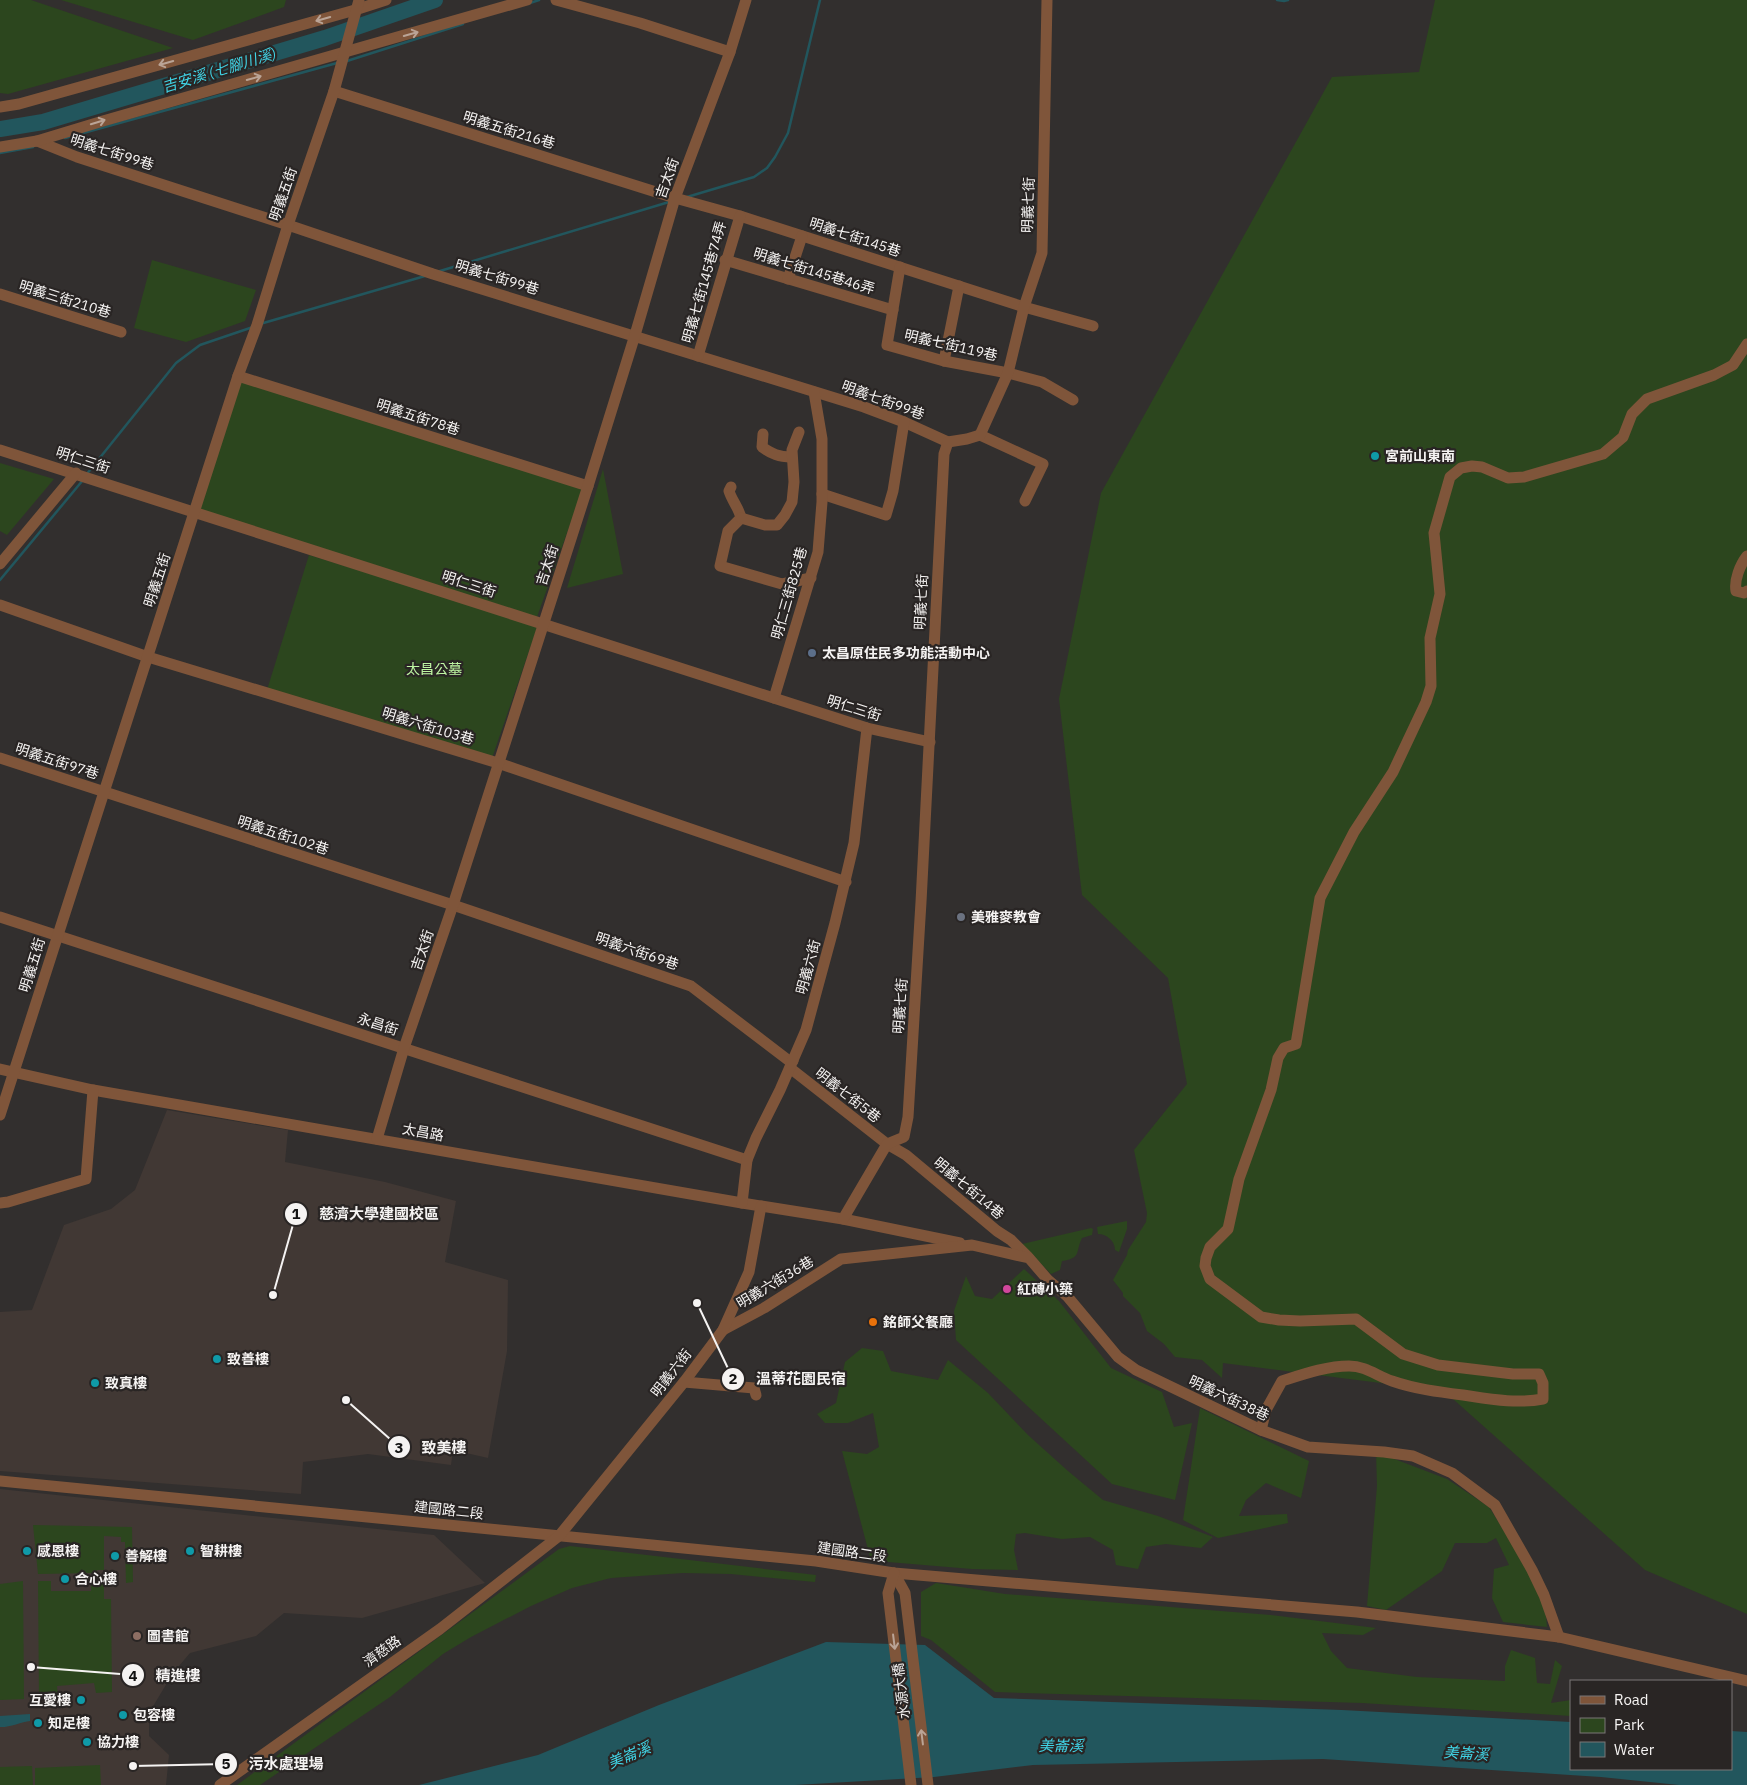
<svg xmlns="http://www.w3.org/2000/svg" width="1747" height="1785" viewBox="0 0 1747 1785" font-family="'IBM Plex Sans','Noto Sans TC',sans-serif">
<rect width="100%" height="100%" fill="#322f2e"/>
<!-- built -->
<g fill="#413834">
<path d="M167 1110 288 1130 285 1162 385 1182 456 1201 445 1262 508 1280 507 1351 488 1458 453 1450 451 1465 368 1454 303 1462 301 1494 0 1471V1312L32 1310 64 1225 111 1209 135 1190Z"/>
<path d="M0 1489 434 1535 485 1583 362 1618 284 1613 256 1636 190 1653 173 1673 149 1713V1736L169 1755 166 1785H0Z"/>
</g>
<!-- green -->
<g fill="#2c461e">
<path d="M0 0H31L173 48 8 94 0 93Z"/>
<path d="M61 0H286L284 7 193 40Z"/>
<path d="M1435 0H1747V1614L1645 1570 1444 1391 1223 1363 1222 1378 1202 1360 1175 1357 1164 1344 1147 1331 1140 1313 1123 1296V1293L1113 1280 1127 1255 1128 1250 1146 1222 1147 1213 1134 1150 1187 1084 1168 978 1082 895 1059 699 1101 493 1332 77 1419 72Z"/>
<path d="M152 260 256 290 245 321 186 342 134 328Z"/>
<path d="M240 379 583 488 537 617 199 511Z"/>
<path d="M0 463 54 479 7 535 0 531Z"/>
<path d="M603 469 623 574 567 588Z"/>
<path d="M309 555 538 625 490 764 266 693Z"/>
<path d="M1127 1221V1229L1119 1252 1115 1250C1115 1241 1107 1234 1098 1234L1097 1227Z"/>
<path d="M1091 1228 1093 1229 1092 1235 1082 1238C1075 1252 1082 1258 1062 1261L1060 1270 1051 1274 1022 1244Z"/>
<path d="M1024 1269 1059 1301 1111 1368 1162 1392 1174 1427 1192 1423 1175 1500 1112 1484 956 1340 954 1311 966 1276 975 1296 992 1299Z"/>
<path d="M862 1348 883 1351 891 1371 938 1380 948 1360 988 1393 1028 1435 1068 1471 1103 1500 1158 1516 1213 1537 1201 1548 1166 1544 1146 1547 1138 1569 1116 1565 1113 1550 1090 1537 1062 1539 1025 1533 1016 1534 1014 1550 1018 1570 972 1569 876 1561 870 1557 842 1451 867 1454 879 1447 873 1413 848 1423H825L817 1414 836 1403 845 1362Z"/>
<path d="M1200 1408 1309 1461 1301 1498 1266 1483 1246 1500 1239 1516 1287 1514 1288 1523 1218 1538 1183 1520Z"/>
<path d="M1376 1452 1447 1479 1489 1507 1544 1595 1547 1627 1503 1622 1492 1598 1494 1569 1509 1565 1496 1538 1487 1543H1455L1442 1571 1386 1610 1367 1606 1377 1486Z"/>
<path d="M33 1525 132 1527 133 1582 126 1583 125 1542H121V1537L104 1536V1570H97V1573L38 1574Z"/>
<path d="M570 1546 816 1575 815 1582 731 1574 683 1573 611 1578 572 1588 531 1606 471 1637 443 1654 390 1697 260 1785H237L559 1549Z"/>
<path d="M91 1577H104V1599H111L112 1692 96 1693 94 1683 57 1686 58 1698 39 1699 38 1581H51V1591H91Z"/>
<path d="M23 1581 24 1699 0 1700V1584Z"/>
<path d="M936 1583 1005 1594 1271 1615 1376 1628 1363 1635 1322 1633 1331 1651 1347 1668 1417 1677 1505 1681V1666L1511 1650 1535 1658 1537 1683 1550 1684 1555 1660 1562 1666 1551 1703 1571 1700V1716L1362 1703 995 1692 931 1640 921 1636V1592Z"/>
<path d="M100 1765 101 1785H35V1768Z"/>
<path d="M32 1766 33 1785H0V1767Z"/>
</g>
<!-- water -->
<g fill="#22565d">
<path d="M826 1642 925 1645 994 1698 1342 1710 1571 1722V1769H1731V1731L1747 1732V1785H1679L1601 1777 1323 1759 1033 1765 934 1777 795 1785H419L538 1755 659 1705Z"/>
<path d="M30 1714V1721C22 1722 7 1728 0 1727V1716Z"/>
</g>
<g fill="none" stroke-linecap="round" stroke-linejoin="round">
<!-- stream -->
<g stroke="#22565d" stroke-width="2.5">
<path d="M1277 0 1284 1 1288 0"/>
<path d="M530 3 539 0"/>
<path d="M347 61 463 24"/>
<path d="M65 138 337 63"/>
<path d="M0 153 33 147"/>
<path d="M687 197 754 177 767 168 775 157 788 133 820 0"/>
<path d="M440 271 669 202"/>
<path d="M260 324 425 276"/>
<path d="M86 475 176 363 200 345 253 327"/>
<path d="M0 580 83 480"/>
</g>
<!-- river -->
<path stroke="#22565d" stroke-width="16" d="M0 129 43 122 325 38 435 0"/>
<!-- minor -->
<g stroke="#7f553a" stroke-width="11">
<path d="M556 0 640 23 730 52"/>
<path d="M334 91 675 198 740 216 1024 307 1093 326"/>
<path d="M0 107 19 104 355 10 386 0"/>
<path d="M37 141 77 157 288 225 433 274 864 407 904 422 948 442"/>
<path d="M0 147 37 141 103 121 527 0"/>
<path d="M725 260 893 310"/>
<path d="M900 267 887 345 944 361 1008 373 1042 382 1073 400"/>
<path d="M788 279 802 236"/>
<path d="M0 294 121 332"/>
<path d="M698 356 740 216"/>
<path d="M944 361 959 286"/>
<path d="M238 376 588 486"/>
<path d="M763 434 762 447C772 454 779 457 791 457"/>
<path d="M980 435 1043 464 1025 501"/>
<path d="M0 450 867 728 930 742"/>
<path d="M731 487 729 491C732 501 739 508 741 518L728 531 720 566 782 584 811 578"/>
<path d="M822 494 886 515 893 491 904 422"/>
<path d="M741 518 765 525H777L785 515 792 502 794 482 792 450 799 432"/>
<path d="M1747 556C1740 565 1734 580 1736 591L1744 593 1747 591"/>
<path d="M0 564 76 473"/>
<path d="M0 605 148 657 498 763 846 882"/>
<path d="M774 698 818 552 822 502V439L814 392"/>
<path d="M0 758 453 905 691 986 788 1060 793 1061"/>
<path d="M0 917 747 1160"/>
<path d="M790 1068 887 1144 906 1155 997 1231 1011 1240 1028 1257"/>
<path d="M0 1069 93 1090 742 1203 843 1219 960 1243"/>
<path d="M0 1115 238 376 257 325 288 225 334 91 359 0"/>
<path d="M377 1139 404 1048 453 905 588 486 635 335 675 198 730 52 746 0"/>
<path d="M0 1203 8 1202 86 1179 93 1090"/>
<path d="M742 1203 747 1160 756 1138 780 1090 806 1030 835 923 854 843 867 728"/>
<path d="M843 1219 887 1144 904 1137 908 1117 921 902 944 454 948 442 967 439 980 435 1008 373 1024 307 1042 253 1047 0"/>
<path d="M723 1330 764 1308 841 1259 972 1245 1029 1258 1048 1280 1067 1296 1118 1357 1136 1370 1261 1430 1308 1447 1384 1452 1413 1456 1452 1473 1495 1505 1532 1570 1544 1595 1559 1637"/>
<path d="M684 1382 754 1388 756 1395"/>
<path d="M1261 1430 1266 1410 1282 1381C1304 1374 1327 1366 1349 1366 1366 1366 1377 1376 1392 1381 1415 1389 1439 1392 1463 1395 1490 1399 1516 1404 1543 1399V1383L1539 1374H1513L1438 1365 1403 1354 1356 1319 1300 1321 1279 1320 1261 1317 1210 1279 1205 1266 1206 1258 1210 1247 1228 1229 1239 1179 1271 1090 1278 1058 1284 1048 1296 1044 1320 898 1354 832 1393 772 1426 702 1431 686 1430 638 1440 594 1434 533 1450 477 1461 468 1472 466 1482 467 1508 478 1524 477 1603 454 1623 437 1632 414 1647 399 1714 375 1733 365 1747 344"/>
<path d="M0 1481 816 1561 894 1573 1357 1612 1559 1637 1747 1681"/>
<path d="M894 1573 905 1593 928 1785"/>
<path d="M894 1573 888 1593 911 1785"/>
<path d="M220 1785 440 1629 559 1536 684 1382 723 1330 749 1272 761 1206"/>
</g>
</g>
<!-- one-way arrows -->
<defs><path id="oneway-shaft" d="M-6 0H5M1.5-3L5.5 0L1.5 3" fill="none" stroke-width="1.6" stroke-linecap="round" stroke-linejoin="round" transform="scale(1.25)"/></defs>
<g stroke="#baa496">
<use href="#oneway-shaft" transform="translate(323 19) rotate(164)"/>
<use href="#oneway-shaft" transform="translate(411 34) rotate(-16)"/>
<use href="#oneway-shaft" transform="translate(166 63) rotate(164)"/>
<use href="#oneway-shaft" transform="translate(254 78) rotate(-16)"/>
<use href="#oneway-shaft" transform="translate(98 122) rotate(-17)"/>
<use href="#oneway-shaft" transform="translate(894 1642) rotate(83)"/>
<use href="#oneway-shaft" transform="translate(922 1737) rotate(-97)"/>
</g>
<!-- markers -->
<g fill="#0f9aa8" stroke="#292524" stroke-width="2">
<circle cx="1375" cy="456" r="5"/>
<circle cx="217" cy="1359" r="5"/>
<circle cx="95" cy="1383" r="5"/>
<circle cx="27" cy="1551" r="5"/>
<circle cx="190" cy="1551" r="5"/>
<circle cx="115" cy="1556" r="5"/>
<circle cx="65" cy="1579" r="5"/>
<circle cx="81" cy="1700" r="5"/>
<circle cx="123" cy="1715" r="5"/>
<circle cx="38" cy="1723" r="5"/>
<circle cx="87" cy="1742" r="5"/>
</g>
<circle fill="#5c6f8a" stroke="#292524" stroke-width="2" cx="812" cy="653" r="5"/>
<circle fill="#6b7280" stroke="#292524" stroke-width="2" cx="961" cy="917" r="5"/>
<circle fill="#d1479c" stroke="#292524" stroke-width="2" cx="1007" cy="1289" r="5"/>
<circle fill="#e8710a" stroke="#292524" stroke-width="2" cx="873" cy="1322" r="5"/>
<circle fill="#8d6e63" stroke="#292524" stroke-width="2" cx="137" cy="1636" r="5"/>
<g text-anchor="middle" dominant-baseline="central" stroke-width="4.5" stroke-linejoin="round" paint-order="stroke">
<!-- street labels -->
<g font-size="14" fill="#f5f3f2" stroke="#292524">
<text transform="translate(509 130) rotate(17)">明義五街216巷</text>
<text transform="translate(112 152) rotate(18)">明義七街99巷</text>
<text transform="translate(667 178) rotate(-70)">吉太街</text>
<text transform="translate(283 194) rotate(-71)">明義五街</text>
<text transform="translate(1028 205) rotate(-88)">明義七街</text>
<text transform="translate(855 237) rotate(18)">明義七街145巷</text>
<text transform="translate(814 271) rotate(17)">明義七街145巷46弄</text>
<text transform="translate(497 277) rotate(17)">明義七街99巷</text>
<text transform="translate(704 282) rotate(-74)">明義七街145巷74弄</text>
<text transform="translate(65 299) rotate(17)">明義三街210巷</text>
<text transform="translate(951 345) rotate(13)">明義七街119巷</text>
<text transform="translate(883 400) rotate(20)">明義七街99巷</text>
<text transform="translate(418 417) rotate(18)">明義五街78巷</text>
<text transform="translate(83 460) rotate(18)">明仁三街</text>
<text transform="translate(547 565) rotate(-72)">吉太街</text>
<text transform="translate(157 580) rotate(-72)">明義五街</text>
<text transform="translate(469 584) rotate(18)">明仁三街</text>
<text transform="translate(789 593) rotate(-74)">明仁三街825巷</text>
<text transform="translate(921 602) rotate(-87)">明義七街</text>
<text transform="translate(854 708) rotate(17)">明仁三街</text>
<text transform="translate(428 726) rotate(17)">明義六街103巷</text>
<text transform="translate(57 761) rotate(18)">明義五街97巷</text>
<text transform="translate(283 835) rotate(18)">明義五街102巷</text>
<text transform="translate(422 950) rotate(-71)">吉太街</text>
<text transform="translate(637 951) rotate(19)">明義六街69巷</text>
<text transform="translate(32 965) rotate(-73)">明義五街</text>
<text transform="translate(808 967) rotate(-75)">明義六街</text>
<text transform="translate(900 1006) rotate(-86)">明義七街</text>
<text transform="translate(378 1024) rotate(18)">永昌街</text>
<text transform="translate(848 1095) rotate(38)">明義七街5巷</text>
<text transform="translate(423 1132) rotate(10)">太昌路</text>
<text transform="translate(969 1188) rotate(40)">明義七街14巷</text>
<text transform="translate(775 1282) rotate(-31)">明義六街36巷</text>
<text transform="translate(671 1373) rotate(-52)">明義六街</text>
<text transform="translate(1229 1398) rotate(25)">明義六街38巷</text>
<text transform="translate(449 1510) rotate(6)">建國路二段</text>
<text transform="translate(852 1552) rotate(8)">建國路二段</text>
<text transform="translate(382 1651) rotate(-35)">濟慈路</text>
<text transform="translate(901 1691) rotate(-97)">水源大橋</text>
</g>
<!-- poi labels -->
<g font-size="14" font-weight="bold" fill="#f5f3f2" stroke="#292524" text-anchor="start">
<text x="1385" y="456">宮前山東南</text>
<text x="822" y="653">太昌原住民多功能活動中心</text>
<text x="971" y="917">美雅麥教會</text>
<text x="1017" y="1289">紅磚小築</text>
<text x="883" y="1322">銘師父餐廳</text>
<text x="227" y="1359">致善樓</text>
<text x="105" y="1383">致真樓</text>
<text x="37" y="1551">感恩樓</text>
<text x="200" y="1551">智耕樓</text>
<text x="125" y="1556">善解樓</text>
<text x="75" y="1579">合心樓</text>
<text x="147" y="1636">圖書館</text>
<text x="71" y="1700" text-anchor="end">互愛樓</text>
<text x="133" y="1715">包容樓</text>
<text x="48" y="1723">知足樓</text>
<text x="97" y="1742">協力樓</text>
</g>
<!-- park labels -->
<g font-size="14" fill="#bff6a3" stroke="#292524">
<text x="434" y="669">太昌公墓</text>
</g>
<!-- water labels -->
<g font-size="15" font-style="italic" fill="#40d4e6" stroke="#292524">
<text transform="translate(219 70) rotate(-17)">吉安溪 (七腳川溪)</text>
<text x="1061" y="1745">美崙溪</text>
<text transform="translate(1466 1753) rotate(3)">美崙溪</text>
<text transform="translate(629 1755) rotate(-23)">美崙溪</text>
</g>
</g>
<!-- callouts -->
<path fill="none" stroke="#f5f3f2" stroke-width="2" d="M273 1295L296 1214M697 1303L733 1379M346 1400L399 1447M31 1667L133 1675M133 1766L226 1764"/>
<g fill="#f5f3f2" stroke="#292524" stroke-width="2">
<circle cx="273" cy="1295" r="5"/>
<circle cx="697" cy="1303" r="5"/>
<circle cx="346" cy="1400" r="5"/>
<circle cx="31" cy="1667" r="5"/>
<circle cx="133" cy="1766" r="5"/>
<circle cx="296" cy="1214" r="12"/>
<circle cx="733" cy="1379" r="12"/>
<circle cx="399" cy="1447" r="12"/>
<circle cx="133" cy="1675" r="12"/>
<circle cx="226" cy="1764" r="12"/>
</g>
<g font-size="15" text-anchor="middle" font-weight="bold" fill="#111">
<text x="296" y="1219">1</text>
<text x="733" y="1384">2</text>
<text x="399" y="1453">3</text>
<text x="133" y="1681">4</text>
<text x="226" y="1769">5</text>
</g>
<g font-size="15" text-anchor="middle" font-weight="bold" fill="#f5f3f2" stroke="#292524" stroke-width="4.5" stroke-linejoin="round" paint-order="stroke">
<text x="379" y="1219">慈濟大學建國校區</text>
<text x="801" y="1384">溫蒂花園民宿</text>
<text x="444" y="1453">致美樓</text>
<text x="178" y="1681">精進樓</text>
<text x="286" y="1769">污水處理場</text>
</g>
<!-- legend -->
<rect x="1570" y="1680" width="162" height="90" fill="#292524" stroke="#7b7776"/>
<rect x="1580" y="1696" width="25" height="8" fill="#7f553a" stroke="#7b7776"/>
<text x="1614" y="1705" font-size="15" fill="#f5f3f2">Road</text>
<rect x="1580" y="1718" width="25" height="15" fill="#2c461e" stroke="#7b7776"/>
<text x="1614" y="1730" font-size="15" fill="#f5f3f2">Park</text>
<rect x="1580" y="1742" width="25" height="15" fill="#22565d" stroke="#7b7776"/>
<text x="1614" y="1755" font-size="15" fill="#f5f3f2">Water</text>
</svg>
